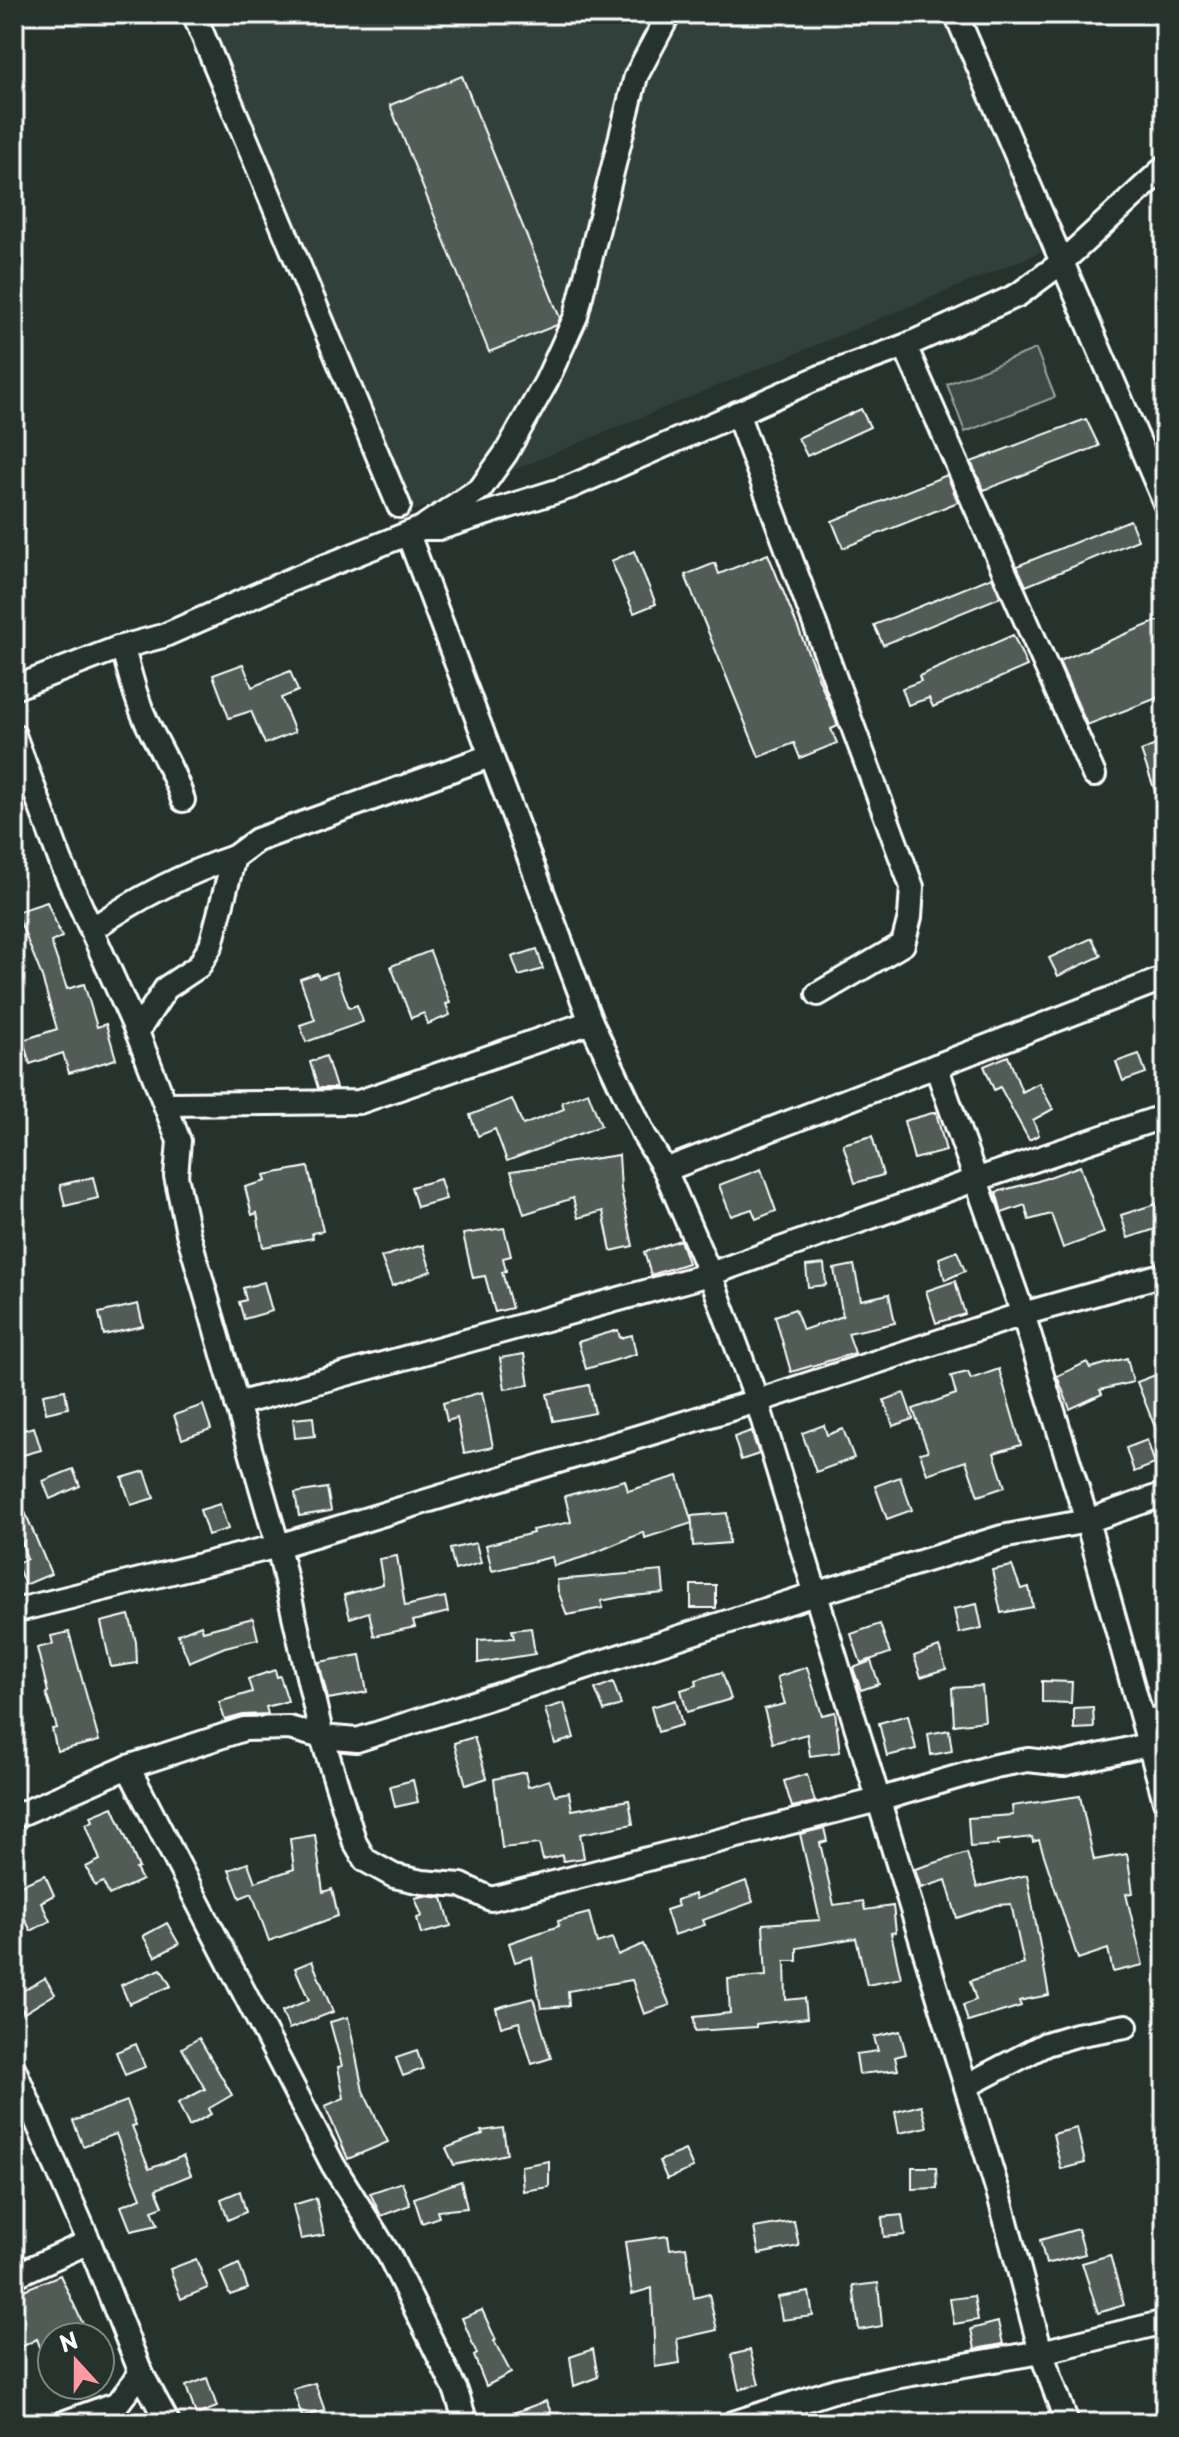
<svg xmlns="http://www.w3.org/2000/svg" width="1179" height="2437" viewBox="0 0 1179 2437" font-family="'Playpen Sans',sans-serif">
<rect width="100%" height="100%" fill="#26332d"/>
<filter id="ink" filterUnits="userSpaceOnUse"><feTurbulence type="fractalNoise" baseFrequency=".0125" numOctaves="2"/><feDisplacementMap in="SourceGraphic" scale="16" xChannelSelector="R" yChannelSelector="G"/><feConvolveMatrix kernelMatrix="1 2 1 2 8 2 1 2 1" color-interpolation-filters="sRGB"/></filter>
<g filter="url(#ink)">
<!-- built -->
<path fill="#333f3a" d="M208 14H942L1041 252 414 511Z"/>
<!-- green -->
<path fill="#3e4944" stroke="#9ea4a2" stroke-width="2" d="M1036 349 1055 397 965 432 947 384Z"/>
<!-- building -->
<g fill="#515c57" stroke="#fff" stroke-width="2">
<path d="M462 76 560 318 557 325 489 352 390 105Z"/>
<path d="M861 409 870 427 807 456 798 438Z"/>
<path d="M1086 419 1099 446 984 490 971 462Z"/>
<path d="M947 475 958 502 843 548 832 521Z"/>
<path d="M1130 520 1138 540 1026 586 1017 566Z"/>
<path d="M634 551 656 604 634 613 611 561Z"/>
<path d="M768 554 838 726 831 729 837 743 800 758 794 743 759 757 685 575 715 563 719 574Z"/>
<path d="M992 577 1000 596 998 598 883 645 874 625Z"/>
<path d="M1165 618V695L1087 725 1059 661Z"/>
<path d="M1013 635 1027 666 933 707 929 698 908 705 902 688 921 681 919 676Z"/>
<path d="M243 664 252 687 290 671 298 691 281 698 295 732 265 744 251 711 229 718 213 675Z"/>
<path d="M1165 741V811H1162L1141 751Z"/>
<path d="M47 902 62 937 51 942 67 989 84 984 97 1027 106 1024 116 1059 69 1073 63 1053 30 1064 23 1040 57 1029 41 974 16 912Z"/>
<path d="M1092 938 1101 956 1058 976 1049 958Z"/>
<path d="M537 949 543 969 519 976 512 957Z"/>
<path d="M430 951 450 1003 446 1004 450 1015 428 1024 424 1013 411 1018 391 966Z"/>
<path d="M336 972 349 1008 357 1005 363 1022 306 1042 300 1025 315 1020 300 979 317 973 319 978Z"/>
<path d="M1139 1054 1146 1073 1123 1081 1116 1062Z"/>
<path d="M326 1056 336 1088H318L310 1062Z"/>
<path d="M1008 1056 1022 1092 1039 1083 1053 1109 1033 1120 1039 1135 1029 1140 1000 1087 994 1090 984 1066Z"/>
<path d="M588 1092 601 1126 507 1161 495 1129 478 1136 470 1115 512 1099 523 1125 564 1109 562 1102Z"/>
<path d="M936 1112 946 1151 914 1159 904 1121Z"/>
<path d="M872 1136 883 1175 855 1183 843 1144Z"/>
<path d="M619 1155 621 1189 633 1246 611 1251 603 1211 578 1218 573 1198 524 1214 511 1171Z"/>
<path d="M1080 1166 1104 1233 1063 1248 1051 1214 1029 1220 1025 1205 1002 1213 996 1192 1038 1181Z"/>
<path d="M308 1167 323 1231 312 1233 313 1238 263 1247 257 1213 252 1215 245 1187 266 1181 264 1175Z"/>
<path d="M761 1169 776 1211 756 1219 752 1209 731 1216 719 1185Z"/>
<path d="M93 1177 98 1198 65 1206 60 1185Z"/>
<path d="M440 1179 446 1199 417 1207 411 1187Z"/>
<path d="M1165 1201V1226L1128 1238 1121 1215Z"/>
<path d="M504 1228 511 1256 503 1258 506 1271 502 1272 512 1308 495 1312 485 1276 473 1278 463 1234Z"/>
<path d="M680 1240 688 1263 651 1275 644 1252Z"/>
<path d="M423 1245 431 1271 392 1286 381 1257Z"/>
<path d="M957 1251 965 1271 945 1280 939 1258Z"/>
<path d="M824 1264 826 1285 808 1287 806 1266Z"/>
<path d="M854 1265 861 1300 889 1294 895 1323 848 1333 855 1353 791 1372 775 1316 795 1309 803 1330 843 1316 834 1269Z"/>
<path d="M955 1281 965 1314 936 1323 926 1291Z"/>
<path d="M264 1282 272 1311 244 1319 239 1302 246 1300 243 1288Z"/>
<path d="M138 1304 143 1326 104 1335 99 1313Z"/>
<path d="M618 1330 620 1338 632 1335 636 1354 586 1369 578 1342Z"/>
<path d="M524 1354 529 1385 505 1389 500 1358Z"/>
<path d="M1127 1358 1133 1382 1100 1390 1102 1394 1070 1409 1057 1376 1087 1362 1090 1368Z"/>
<path d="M999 1369 1021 1445 994 1453 1005 1487 978 1496 966 1461 927 1474 920 1453 928 1451 913 1409 956 1394 951 1376 968 1372 971 1379Z"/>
<path d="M1158 1374 1165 1393 1164 1450 1137 1382Z"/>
<path d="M589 1385 595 1413 553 1421 547 1394Z"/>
<path d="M65 1390 68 1408 46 1413 43 1394Z"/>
<path d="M482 1392 493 1447 464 1453 457 1418 447 1421 443 1403Z"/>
<path d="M904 1393 913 1419 893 1426 884 1400Z"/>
<path d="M203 1405 211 1429 182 1439 174 1415Z"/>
<path d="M313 1417 315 1436 295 1438 293 1419Z"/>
<path d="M824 1425 827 1435 843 1429 854 1458 816 1472 802 1433Z"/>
<path d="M34 1427 41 1450 23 1455 16 1432Z"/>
<path d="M751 1431 759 1454 741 1460 734 1437Z"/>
<path d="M1147 1440 1155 1464 1134 1472 1126 1448Z"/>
<path d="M73 1469 80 1486 50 1499 43 1481Z"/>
<path d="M145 1471 154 1498 131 1505 122 1478Z"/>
<path d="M678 1476 692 1523 691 1516 727 1513 729 1543 693 1546 692 1523 645 1538 644 1532 587 1556 554 1566 552 1557 492 1571 486 1545 533 1533 532 1530 571 1522 565 1496 625 1480 628 1491Z"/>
<path d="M900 1477 912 1510 887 1519 875 1486Z"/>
<path d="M327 1488 331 1511 299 1516 295 1493Z"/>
<path d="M220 1504 228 1529 208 1535 200 1510Z"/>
<path d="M25 1512 51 1574 25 1585 16 1563 27 1559 14 1516Z"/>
<path d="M476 1543 481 1563 455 1570 450 1549Z"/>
<path d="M397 1556 405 1606 445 1597 448 1612 413 1621 415 1627 374 1636 369 1612 350 1618 344 1595 383 1584 379 1559Z"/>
<path d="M1012 1566 1021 1589 1029 1587 1033 1607 1001 1613 992 1570Z"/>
<path d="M662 1571 664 1593 621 1597 601 1601 603 1608 567 1615 558 1591 557 1580Z"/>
<rect x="691" y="1585" width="25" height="23"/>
<path d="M977 1604 982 1628 959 1633 954 1609Z"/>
<path d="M129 1615 136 1642 137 1663 111 1667 101 1622Z"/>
<path d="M253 1618 258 1639 225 1647 189 1662 178 1634 201 1625 203 1631Z"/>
<path d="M880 1624 890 1653 861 1663 851 1634Z"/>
<path d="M531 1628 535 1654 478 1663V1640L514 1638 512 1630Z"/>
<path d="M69 1632 99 1741 57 1751 52 1729 57 1728 46 1693 48 1692 37 1648 53 1644 51 1636Z"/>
<path d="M939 1647 946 1669 921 1677 914 1656Z"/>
<path d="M360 1655 367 1692 328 1699 319 1662Z"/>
<path d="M871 1661 879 1684 861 1690 853 1668Z"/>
<path d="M807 1667 822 1715 835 1712 840 1752 810 1756 807 1734 773 1743 764 1709 785 1704 777 1677Z"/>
<path d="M275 1670 277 1677 280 1676 288 1701 266 1707 268 1714 243 1715 225 1720 219 1702 252 1692 248 1679Z"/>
<path d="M722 1672 731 1699 687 1712 681 1690 697 1685 696 1680Z"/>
<path d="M1042 1681 1072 1682 1071 1703 1042 1702Z"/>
<path d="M613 1682 621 1705 604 1711 595 1689Z"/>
<path d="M982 1686 985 1721 954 1725 952 1688Z"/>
<path d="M676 1700 682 1725 658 1732 651 1707Z"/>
<path d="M564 1703 574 1738 555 1744 545 1709Z"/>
<path d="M1093 1707 1094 1728 1074 1729V1708Z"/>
<path d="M908 1715 916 1749 887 1756 879 1723Z"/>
<path d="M949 1730 952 1751 931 1755 928 1734Z"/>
<path d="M474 1737 487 1778 466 1785 454 1743Z"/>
<path d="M525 1772 528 1787 549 1780 555 1795 569 1792 572 1810 629 1800 633 1824 580 1834 584 1858 563 1861 562 1855 543 1860 539 1844 502 1848 494 1779Z"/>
<path d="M807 1774 815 1802 792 1807 784 1781Z"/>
<path d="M413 1780 418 1802 395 1807 390 1786Z"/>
<path d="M1080 1796 1094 1860 1127 1854 1133 1893 1126 1894 1143 1965 1113 1972 1108 1949 1078 1959 1039 1840 1033 1842 1032 1837 998 1841V1845L970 1847 968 1818 1013 1815 1012 1806Z"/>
<path d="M113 1807 139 1868 136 1869 142 1880 109 1895 103 1882 95 1886 86 1867 100 1860 86 1824 93 1821 91 1816Z"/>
<path d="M824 1828 827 1841 820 1843 834 1905 863 1901 865 1910 893 1906 896 1932 891 1933 901 1978 867 1985 856 1938 797 1948V1961H785L786 2000 805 1998 807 2018 756 2024V2027L695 2031 694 2017 730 2013 728 1979 766 1976 763 1924 820 1920 800 1834Z"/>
<path d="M315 1835 323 1892 332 1889 338 1916 269 1941 252 1893 240 1898 229 1870 248 1863 255 1882 294 1869 290 1839Z"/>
<path d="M967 1853 977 1887 1027 1875 1049 1995 1019 2001 1021 2006 968 2022 963 2005 976 2000 970 1981 1024 1964 1011 1904 997 1905 957 1918 946 1880 921 1888 915 1869Z"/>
<path d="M45 1875 54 1895 41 1902 50 1921 31 1931 14 1898V1888Z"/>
<path d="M746 1881 753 1902 703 1920 705 1925 674 1935 666 1910 678 1906 676 1900 695 1894 696 1899Z"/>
<path d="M424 1896 443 1898 451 1926 421 1934 417 1918 422 1916 415 1898Z"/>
<path d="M589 1913 597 1943 612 1938 618 1955 643 1944 670 2005 644 2014 632 1980 568 1991 569 2006 541 2008 532 1957 515 1962 509 1943 559 1926 558 1921Z"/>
<path d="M167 1923 179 1944 155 1957 143 1936Z"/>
<path d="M312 1961 333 2012 289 2029 282 2011 309 2000 295 1968Z"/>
<path d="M161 1969 171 1986 129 2004 121 1985Z"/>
<path d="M45 1978 55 1994 24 2013 14 1996Z"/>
<path d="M533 1998 551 2058 532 2064 519 2022 501 2027 496 2008Z"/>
<path d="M348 2017 363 2091 388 2142 348 2159 325 2106 344 2098 338 2067 342 2066 330 2022Z"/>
<path d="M900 2031 906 2054 895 2057 898 2070 859 2074 856 2054 878 2051 874 2037Z"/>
<path d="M199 2038 232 2095 208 2109 211 2114 189 2126 178 2103 205 2089 182 2048Z"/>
<path d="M136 2044 145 2067 125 2075 116 2052Z"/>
<path d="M417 2051 423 2069 403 2076 396 2058Z"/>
<path d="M127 2101 136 2125 132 2126 149 2169 183 2156 191 2175 156 2189 163 2206 152 2210 158 2225 131 2231 121 2206 141 2198 116 2134 83 2146 73 2121Z"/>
<path d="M921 2105 927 2127 899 2133 895 2112Z"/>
<path d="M503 2128 507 2154 454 2165 446 2148 483 2134 481 2131Z"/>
<path d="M1077 2128 1085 2163 1061 2169 1053 2134Z"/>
<path d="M685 2150 693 2168 667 2179 659 2161Z"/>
<path d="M549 2161V2187L523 2191 521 2166Z"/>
<path d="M912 2167H936L937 2188 912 2189Z"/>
<path d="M461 2181 467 2208 437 2211 439 2217 422 2223 414 2198Z"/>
<path d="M402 2182 410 2205 381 2216 370 2193Z"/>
<path d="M240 2191 246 2212 228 2220 221 2199Z"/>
<path d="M316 2198 324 2235 301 2239 293 2205Z"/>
<path d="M902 2215 905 2235 884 2237 882 2217Z"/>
<path d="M794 2221 799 2246 759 2254 754 2228Z"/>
<path d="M1078 2229 1085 2254 1046 2264 1040 2240Z"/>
<path d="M668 2236 670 2249 686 2247 694 2298 709 2294 717 2330 677 2339 680 2363 655 2367 652 2288 632 2294 625 2242Z"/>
<path d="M1110 2255 1124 2305 1098 2313 1082 2263Z"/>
<path d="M196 2259 208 2288 181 2299 170 2269Z"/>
<path d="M239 2264 248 2289 230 2295 220 2272Z"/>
<path d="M60 2275 83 2324 52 2337 50 2374 37 2339 14 2351V2294Z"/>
<path d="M878 2283 882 2326 859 2330 853 2286Z"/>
<path d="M809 2292 813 2316 782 2320 778 2297Z"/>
<path d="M974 2296 978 2320 954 2324 950 2299Z"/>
<path d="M482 2310 496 2340 494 2341 511 2373 486 2386 474 2356 477 2354 462 2318Z"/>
<path d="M998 2322 1003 2344 975 2349 971 2329Z"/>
<path d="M593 2349 598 2377 574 2386 570 2357Z"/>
<path d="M750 2350 759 2384 739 2389 731 2355Z"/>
<path d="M207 2378 217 2407 196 2415 186 2386Z"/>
<path d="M315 2383 325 2411 302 2417 293 2389Z"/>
<path d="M546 2401 556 2423H491V2421Z"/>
</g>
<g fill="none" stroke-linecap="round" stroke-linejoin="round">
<defs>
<g id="minor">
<path d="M194 14 399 506"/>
<path d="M956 14 1165 503"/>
<path d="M905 346 1094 775"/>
<path d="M737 413 912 887 910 917 903 944 818 994"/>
<path d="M426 525 481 488 506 453 546 382 576 316 636 76 669 14"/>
<path d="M408 534 591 1022 644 1135 665 1170 710 1274 757 1401 999 2195 1041 2352 1067 2423"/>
<path d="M118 648 124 652C131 679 138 706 151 731 163 754 175 775 183 800"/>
<path d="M14 688 118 648 163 636 293 579 422 528H440L570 487 820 377 905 346 1018 295 1061 263 1165 167"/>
<path d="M14 735 61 862 137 1032"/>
<path d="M490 756 257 840 234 857 211 945 199 966 166 988 137 1032 179 1141 176 1176 188 1233 278 1546 322 1737 355 1843 365 1860 394 1876 422 1882 461 1885 491 1899 878 1800 995 1766 1028 1760 1064 1764 1151 1744"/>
<path d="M92 929C136 899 183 874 234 857"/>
<path d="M936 1066 1023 1314 1087 1521 1165 1801"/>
<path d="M165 1104 359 1102 591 1022"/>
<path d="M665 1170 1165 978"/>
<path d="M237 1404 710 1274 975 1180 1165 1116"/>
<path d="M14 1611 278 1546 757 1401 1023 1314 1165 1274"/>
<path d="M1145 1723 1165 1716"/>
<path d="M128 1767 333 2165 389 2255 456 2391 466 2423"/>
<path d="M14 1817 128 1767 244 1729 289 1728 322 1737 357 1740 815 1594 1002 1537 1087 1521 1165 1494"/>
<path d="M14 2069 89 2242 141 2373 168 2423"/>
<path d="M966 2086 1046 2044 1076 2035 1126 2026"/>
<path d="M14 2276 89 2242"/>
<path d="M63 2423 118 2403 141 2373"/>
<path d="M733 2423 836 2390 895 2377 1041 2352 1165 2322"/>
</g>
</defs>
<!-- minor casing -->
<use href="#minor" stroke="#fff" stroke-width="28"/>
<!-- minor -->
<use href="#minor" stroke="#26332d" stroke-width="22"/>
</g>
</g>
<!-- margin -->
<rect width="1179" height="2437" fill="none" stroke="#26332d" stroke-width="48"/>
<rect x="24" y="24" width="1131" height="2389" fill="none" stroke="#fff" stroke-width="3" filter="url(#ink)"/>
<!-- north arrow -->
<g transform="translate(76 2361) rotate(339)"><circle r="38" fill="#26332d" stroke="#7d8581" stroke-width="2"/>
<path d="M0-6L14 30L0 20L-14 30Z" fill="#ff9aa2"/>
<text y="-12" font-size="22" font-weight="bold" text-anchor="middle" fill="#ffffff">N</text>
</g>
</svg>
